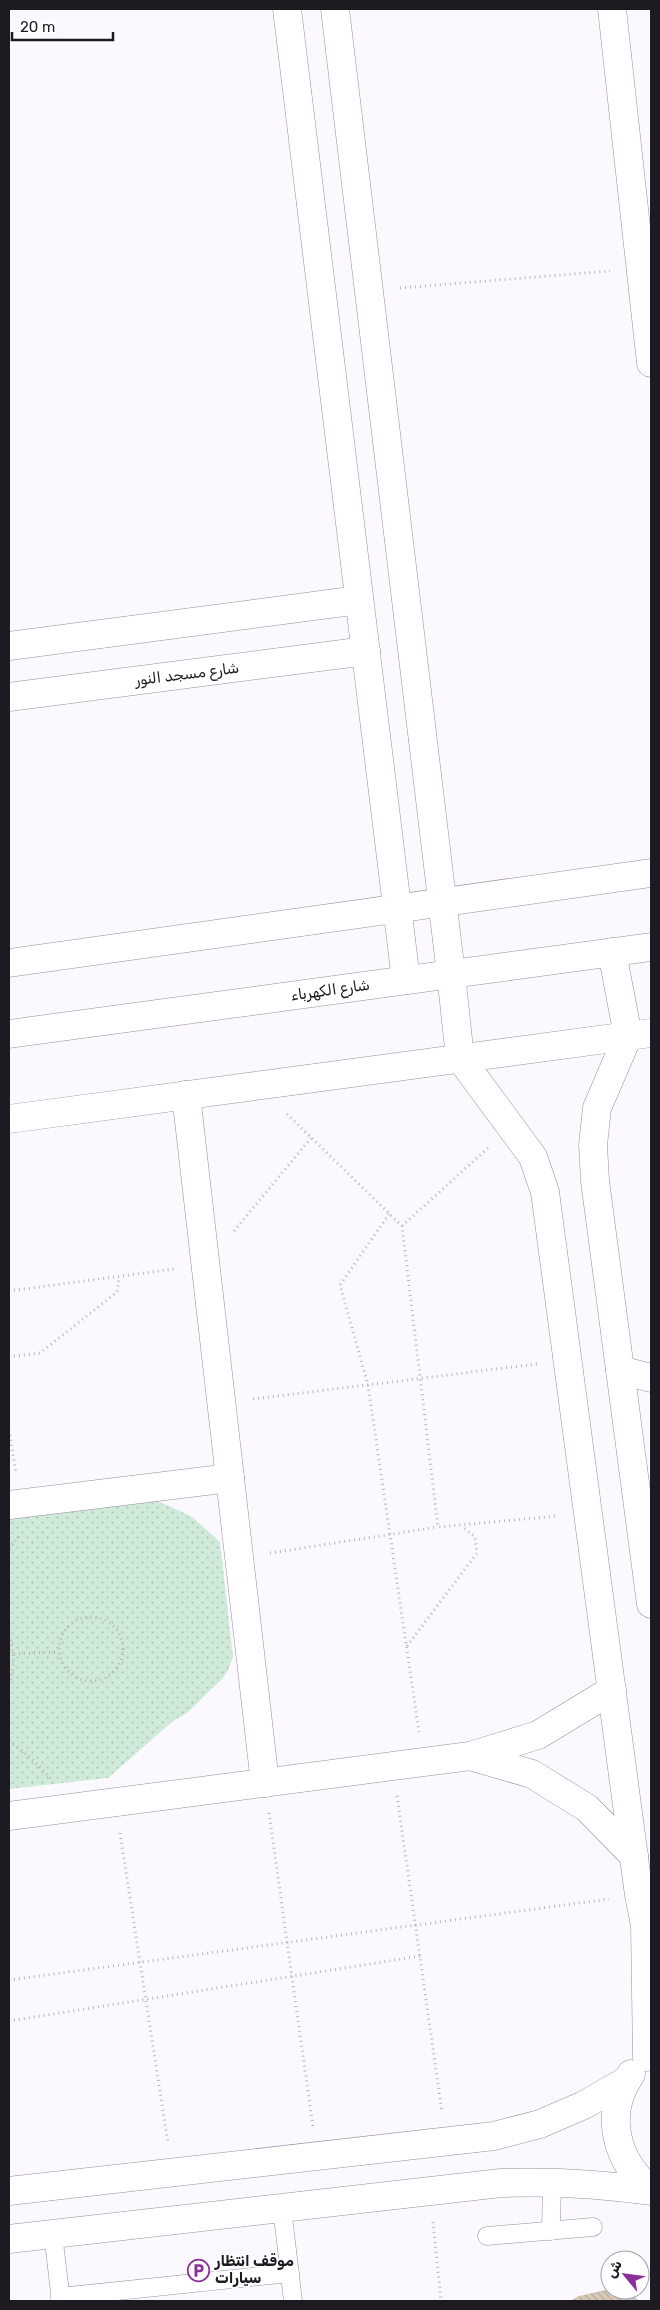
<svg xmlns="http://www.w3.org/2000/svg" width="660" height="2310" viewBox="0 0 660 2310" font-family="Rubik,Cairo,sans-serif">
<defs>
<pattern id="park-dots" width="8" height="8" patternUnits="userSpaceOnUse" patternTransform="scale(1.25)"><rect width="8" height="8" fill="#d0ead9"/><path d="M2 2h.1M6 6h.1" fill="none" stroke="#b2c8ba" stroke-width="1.8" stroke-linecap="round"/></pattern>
<pattern id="building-back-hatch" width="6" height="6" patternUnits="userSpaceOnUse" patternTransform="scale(1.25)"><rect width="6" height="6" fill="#d8c9b8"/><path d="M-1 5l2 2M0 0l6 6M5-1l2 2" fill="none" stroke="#b9ac9e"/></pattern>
</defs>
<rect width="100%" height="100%" fill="#fbf9fd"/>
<!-- park -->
<path fill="url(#park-dots)" d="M153 1499 191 1516 220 1542 233 1657 228 1670 222 1679 187 1713 173 1721 108 1778 9 1789V1505Z"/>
<!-- shadow -->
<path fill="#0003" d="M610 2290H628L639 2301H573L580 2297Z"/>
<!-- building -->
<path fill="url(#building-back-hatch)" d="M610 2289 625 2290 626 2301H570L579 2296Z"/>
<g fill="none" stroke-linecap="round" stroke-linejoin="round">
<defs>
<g id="service">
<path d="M282 2208 293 2301"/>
<path d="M551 2231 552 2181"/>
<path d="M53 2234 61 2301"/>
<path d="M487 2236 593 2227"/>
<path d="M60 2297 290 2273"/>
</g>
<g id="minor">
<path d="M287 9 406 980"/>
<path d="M335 9 451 974"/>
<path d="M612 9 651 363"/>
<path d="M9 646 359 600"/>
<path d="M9 697 366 651"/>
<path d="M9 963 651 873"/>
<path d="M628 1036 597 1108 593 1145 595 1181 651 1604"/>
<path d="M460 1058 533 1157 545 1192 639 1895 645 1925 647 2057"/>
<path d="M186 1095 265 1783"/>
<path d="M620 1370 651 1378"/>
<path d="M9 1505 230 1478"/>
<path d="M470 1756 532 1774 587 1808 634 1856"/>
<path d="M9 1816 470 1756 538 1735 612 1690"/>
<path d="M631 2074C603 2114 616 2161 651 2190"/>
<path d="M9 2191 494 2136 540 2124 584 2105 626 2081"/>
<path d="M9 2239 501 2183C552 2181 601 2184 651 2191"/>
</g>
<g id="tertiary">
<path d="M612 952 628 1036"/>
<path d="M451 974 460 1058"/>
<path d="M9 1034 651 947"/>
<path d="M9 1119 651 1033"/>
</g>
</defs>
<!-- service casing -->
<use href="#service" stroke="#988d9f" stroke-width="19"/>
<!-- minor casing -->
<use href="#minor" stroke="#988d9f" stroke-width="29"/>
<!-- tertiary casing -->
<use href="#tertiary" stroke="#988d9f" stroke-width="29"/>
<!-- path -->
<g stroke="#b9b6bb" stroke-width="3" stroke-dasharray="1 4" stroke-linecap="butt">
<path d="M400 288 610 271"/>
<path d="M287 1114 402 1226 438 1527 557 1516"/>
<path d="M389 1214 340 1285 368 1385 419 1732"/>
<path d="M402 1226 488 1148"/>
<path d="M234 1231 311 1138"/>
<path d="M9 1291 174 1269"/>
<path d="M9 1357 40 1353 117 1292 119 1277"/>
<path d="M253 1399 537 1364"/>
<path d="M9 1430 16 1474"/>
<path d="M9 1549 19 1536"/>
<path d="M270 1553 438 1527"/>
<circle cx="91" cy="1649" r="32"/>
<path d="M9 1635C15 1652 15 1668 9 1684"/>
<path d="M407 1646 477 1553 475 1537 462 1526"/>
<path d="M14 1654 59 1652"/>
<path d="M9 1741 32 1759 51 1779"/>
<path d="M397 1796 442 2112"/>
<path d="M269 1813 313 2127"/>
<path d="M120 1833 168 2143"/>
<path d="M9 1980 609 1899"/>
<path d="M9 2021 420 1956"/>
<path d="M433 2222 441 2301"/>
</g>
<!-- service -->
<use href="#service" stroke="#fff" stroke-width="18"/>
<!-- minor -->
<use href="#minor" stroke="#fff" stroke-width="28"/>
<!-- tertiary -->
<use href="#tertiary" stroke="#fff" stroke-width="28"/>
</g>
<!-- icons -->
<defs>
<symbol id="parking-ring" viewBox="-11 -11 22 22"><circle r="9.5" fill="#fff" stroke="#8b2f9a" stroke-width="1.5"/><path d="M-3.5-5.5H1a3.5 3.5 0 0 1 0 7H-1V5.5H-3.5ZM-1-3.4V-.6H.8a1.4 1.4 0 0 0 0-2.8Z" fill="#8b2f9a"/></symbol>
</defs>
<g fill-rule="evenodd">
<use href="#parking-ring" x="186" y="2258" width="25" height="25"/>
</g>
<g text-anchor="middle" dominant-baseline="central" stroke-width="4" stroke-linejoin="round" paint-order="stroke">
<!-- street labels -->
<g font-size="15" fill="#1e1a21" stroke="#fff">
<text transform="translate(187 674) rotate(-7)">شارع مسجد النور</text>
<text transform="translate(330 990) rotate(-8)">شارع الكهرباء</text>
</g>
<!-- poi labels -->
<g font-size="15" font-weight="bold" fill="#1e1a21" stroke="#fff" text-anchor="start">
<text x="215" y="2261">موقف انتظار<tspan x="215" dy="17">سيارات</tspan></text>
</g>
</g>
<!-- border -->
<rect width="660" height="2310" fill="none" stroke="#1e1a21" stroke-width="20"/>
<!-- north arrow -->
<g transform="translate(625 2275) rotate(299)"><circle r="24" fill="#ffffff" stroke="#a5a3a6"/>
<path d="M0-4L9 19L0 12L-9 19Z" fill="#8b2f9a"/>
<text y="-8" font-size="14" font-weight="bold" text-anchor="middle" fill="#1e1a21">ش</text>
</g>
<!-- scale -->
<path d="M12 32v8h101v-8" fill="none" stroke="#1e1a21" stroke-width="2.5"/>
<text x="20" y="32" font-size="15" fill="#1e1a21" stroke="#ffffff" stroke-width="4" paint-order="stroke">20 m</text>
</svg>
